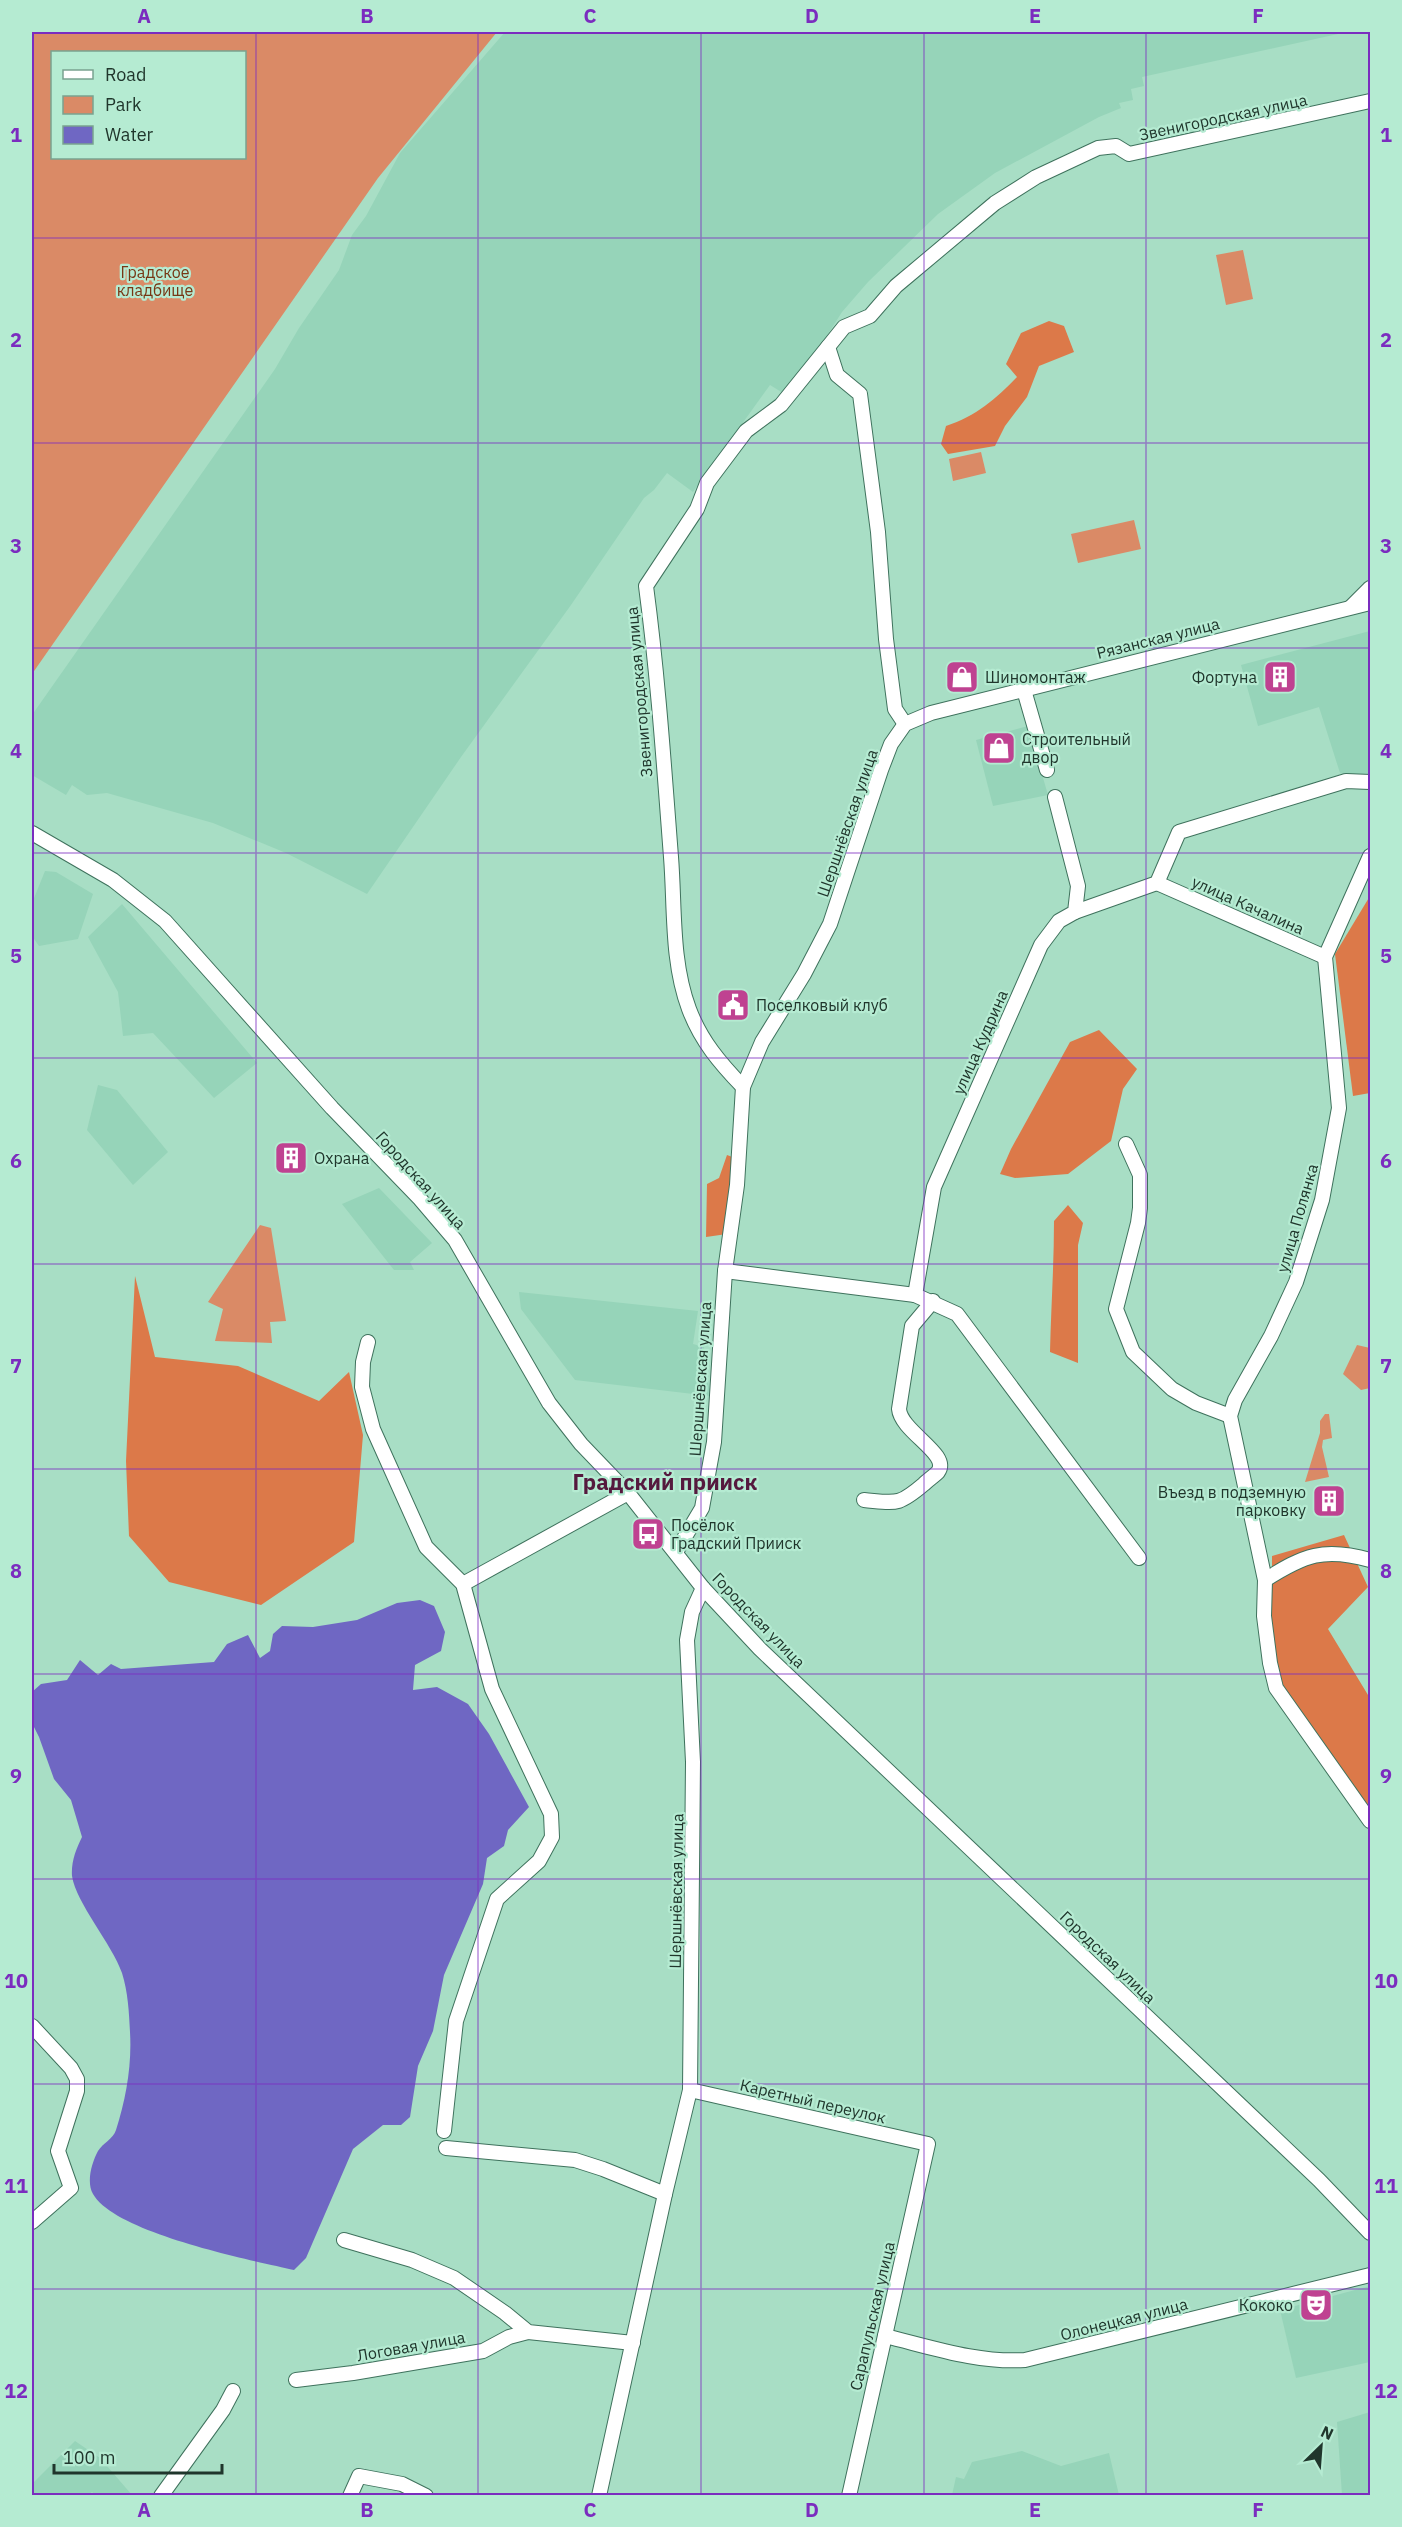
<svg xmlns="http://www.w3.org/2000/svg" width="1402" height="2527" viewBox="0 0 1402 2527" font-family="'IBM Plex Sans',sans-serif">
<rect width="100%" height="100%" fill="#a8dec5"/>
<!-- built -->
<g fill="#96d4b9">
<path d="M505 32H1347L1142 77 1144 86 1131 89 1133 100 1119 103 1121 108 1099 117 995 173 938 214 868 282 842 312 819 348 783 393 770 385 693 492 667 473 654 490 644 498 571 605 461 757 367 894 286 853 213 823 107 793 87 795 72 785 66 795 32 775V715L275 369 299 328 339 270 352 235 366 216 400 153Z"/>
<path d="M1370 631V778L1340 773 1319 707 1258 726 1241 665Z"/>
<path d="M1028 726 1048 795 993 806 976 740Z"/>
<path d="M45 871 56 872 93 894 78 939 39 946 32 936V903Z"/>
<path d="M122 904 257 1063 214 1098 153 1033 123 1036 118 992 88 937Z"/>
<path d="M98 1085 117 1090 168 1152 133 1185 87 1130Z"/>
<path d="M379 1188 432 1243 410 1262 414 1270H394L342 1204Z"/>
<path d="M519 1292 698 1311 693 1344 704 1347 710 1396 575 1380 521 1309Z"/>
<path d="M1370 2286V2362L1296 2378 1280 2310Z"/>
<path d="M1370 2412V2495H1342L1337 2422Z"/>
<path d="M75 2441 100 2458 132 2495H95L92 2492 88 2495H32V2484Z"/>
<path d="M1022 2451 1061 2466 1109 2453 1119 2495H952L956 2477 964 2479 972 2462Z"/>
</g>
<!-- green -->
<g fill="#da8a66" fill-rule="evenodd">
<path d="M32 32H497L378 178 32 674ZM244 52V158H52V52Z"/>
<path d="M1243 250 1253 299 1226 305 1216 255Z"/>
<path d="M981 452 986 473 953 481 949 459Z"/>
<path d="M1134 520 1141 549 1078 563 1071 534Z"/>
<path d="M260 1225 271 1228 286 1321 270 1322 272 1343 215 1341 223 1309 208 1302Z"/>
<path d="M1357 1345 1370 1348V1388L1361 1390 1343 1374Z"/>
<path d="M1325 1414H1329L1332 1438 1323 1440 1322 1447 1329 1477 1305 1482 1320 1433V1421Z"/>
</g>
<!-- forest -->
<g fill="#dc7949">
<path d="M1049 321 1064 326 1074 352 1039 366 1027 397 1005 426 995 446 948 454 941 444 946 426C976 416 996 399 1017 377L1006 364 1021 333Z"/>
<path d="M1370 896V1093L1353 1096 1335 954Z"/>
<path d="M1099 1030 1137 1069 1123 1089 1111 1141 1068 1174 1015 1178 1000 1174 1011 1149 1070 1042Z"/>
<path d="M727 1155 735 1158 727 1234 706 1237 707 1184 719 1178Z"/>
<path d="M1068 1205 1083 1223 1078 1245V1363L1050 1352C1051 1308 1054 1265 1054 1221Z"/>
<path d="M135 1276 155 1357 238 1366 319 1401 349 1372 363 1435 354 1542 261 1605 169 1582 129 1536 126 1461Z"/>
<path d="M1344 1535 1368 1587 1328 1629 1368 1695 1370 1692V1809L1272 1676V1556Z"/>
</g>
<!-- water -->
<path fill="#6f67c3" d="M420 1600 434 1606 445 1632 441 1651 415 1665 413 1690 437 1687 468 1704 489 1734 529 1807 508 1830 504 1846 487 1858 483 1884 444 1975 433 2031 418 2066 410 2117 401 2125H383L353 2149 306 2258 294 2270C250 2260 115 2233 93 2194 86 2182 92 2162 98 2151 103 2143 113 2139 116 2130 126 2099 132 2065 130 2032 129 2012 128 1992 122 1973 112 1944 76 1903 72 1876 71 1862 76 1849 82 1837L71 1800 54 1779 39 1737 32 1723V1692L41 1684 67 1680 80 1660 98 1675 111 1664 121 1669 214 1662 227 1644 248 1635 260 1658 270 1651 273 1634 282 1626 313 1627 357 1620 397 1603Z"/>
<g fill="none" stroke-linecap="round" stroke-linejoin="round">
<defs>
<g id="minor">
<path d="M828 347 837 375 860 394 878 532 886 639 895 709 905 724"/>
<path d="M1351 607 1370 588"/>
<path d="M1024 690 1047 770"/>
<path d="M1055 797 1078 886 1075 912 1059 921 1041 945 934 1187 915 1295 957 1314 1139 1558"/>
<path d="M32 833 113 880 165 921 332 1108 420 1199 455 1240 549 1403 581 1444 628 1493 703 1588 760 1649 1319 2180 1370 2233"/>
<path d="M1370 856 1325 957 1339 1108 1322 1200 1296 1282 1271 1336 1235 1400 1230 1416 1265 1580 1264 1616 1270 1663 1276 1688 1370 1821"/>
<path d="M1157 883 1325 957"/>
<path d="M1075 912 1157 883 1179 832 1346 781 1370 782"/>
<path d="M743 1087C720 1063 701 1041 689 1009 671 961 675 907 671 857 664 766 658 676 646 586L697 509 707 483 746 431 781 405 844 327 870 316 896 286 995 203 1036 177 1098 148 1116 146 1129 154 1370 101"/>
<path d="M1126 1144 1140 1175V1208L1138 1223 1116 1309 1133 1352 1172 1389 1196 1403 1230 1416"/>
<path d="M725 1271 915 1295"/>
<path d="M368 1342 363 1362 362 1387 373 1429 426 1547 463 1584 492 1689 551 1814 552 1837 539 1861 497 1899 456 2021 444 2131"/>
<path d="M864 1500C897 1503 898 1506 924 1484 928 1480 934 1476 938 1472 951 1454 901 1432 899 1409L912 1326 933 1301"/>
<path d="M676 1552 702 1508 714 1442 725 1271 737 1185 743 1087 762 1042 804 974 830 924 881 770 891 744 905 724 931 713 1370 603"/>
<path d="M1265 1580C1304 1555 1324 1547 1370 1560"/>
<path d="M463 1584 628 1493"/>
<path d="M32 2026 71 2068 77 2079V2091L58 2151 71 2188 32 2222"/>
<path d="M690 2090 928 2144 849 2496"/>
<path d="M446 2148 575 2160 603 2169 665 2194"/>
<path d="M344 2240 412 2260 454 2278 505 2313 528 2332 633 2343"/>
<path d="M885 2336C931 2347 977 2363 1025 2360L1370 2275"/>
<path d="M296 2380 353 2373 483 2351 509 2337 528 2332"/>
<path d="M161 2496 223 2410 233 2391"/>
<path d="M350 2496 359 2476 402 2484 426 2496"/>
<path d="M599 2496 665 2194 690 2090 693 1762 687 1640 692 1612 703 1588"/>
</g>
</defs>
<!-- minor casing -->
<use href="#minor" stroke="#3f725d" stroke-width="16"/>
<!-- minor -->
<use href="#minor" stroke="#fff" stroke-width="14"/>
</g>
<!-- grid -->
<path fill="none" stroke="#7b2cbf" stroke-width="1.5" stroke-opacity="0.55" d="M256 32V2496M478 32V2496M701 32V2496M924 32V2496M1146 32V2496M32 238H1370M32 443H1370M32 648H1370M32 853H1370M32 1058H1370M32 1264H1370M32 1469H1370M32 1674H1370M32 1879H1370M32 2084H1370M32 2289H1370"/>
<!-- icons -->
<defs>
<symbol id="shop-square" viewBox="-11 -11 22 22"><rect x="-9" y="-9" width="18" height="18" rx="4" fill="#bf4291" stroke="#b5ebd2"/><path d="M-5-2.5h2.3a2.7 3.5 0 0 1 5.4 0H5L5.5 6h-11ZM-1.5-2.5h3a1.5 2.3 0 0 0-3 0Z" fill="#fff"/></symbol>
<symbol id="building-square" viewBox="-11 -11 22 22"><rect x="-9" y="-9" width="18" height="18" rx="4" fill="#bf4291" stroke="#b5ebd2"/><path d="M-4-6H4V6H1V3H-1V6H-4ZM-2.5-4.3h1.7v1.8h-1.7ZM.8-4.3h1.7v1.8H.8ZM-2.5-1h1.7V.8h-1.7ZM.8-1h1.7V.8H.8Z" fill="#fff"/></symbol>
<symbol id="civic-square" viewBox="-11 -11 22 22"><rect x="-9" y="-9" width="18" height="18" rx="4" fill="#bf4291" stroke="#b5ebd2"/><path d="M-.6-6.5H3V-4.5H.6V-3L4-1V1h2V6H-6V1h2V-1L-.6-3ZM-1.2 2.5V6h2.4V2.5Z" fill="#fff"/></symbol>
<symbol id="bus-square" viewBox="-11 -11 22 22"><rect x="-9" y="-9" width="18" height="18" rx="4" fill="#bf4291" stroke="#b5ebd2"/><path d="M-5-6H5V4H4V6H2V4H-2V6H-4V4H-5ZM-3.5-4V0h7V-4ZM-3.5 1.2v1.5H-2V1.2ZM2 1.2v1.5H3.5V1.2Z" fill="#fff"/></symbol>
<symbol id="theatre-square" viewBox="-11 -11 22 22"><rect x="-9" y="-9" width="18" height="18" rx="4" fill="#bf4291" stroke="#b5ebd2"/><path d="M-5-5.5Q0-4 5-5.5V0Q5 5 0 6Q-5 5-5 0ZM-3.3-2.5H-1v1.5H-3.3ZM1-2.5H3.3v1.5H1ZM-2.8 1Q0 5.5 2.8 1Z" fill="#fff"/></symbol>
</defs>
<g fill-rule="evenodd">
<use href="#shop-square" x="943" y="658" width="38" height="38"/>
<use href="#building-square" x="1261" y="658" width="38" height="38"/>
<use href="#shop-square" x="980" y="729" width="38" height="38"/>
<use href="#civic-square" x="714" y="986" width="38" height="38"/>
<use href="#building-square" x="272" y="1139" width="38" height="38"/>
<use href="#building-square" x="1310" y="1482" width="38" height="38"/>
<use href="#bus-square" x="629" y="1515" width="38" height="38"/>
<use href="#theatre-square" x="1297" y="2286" width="38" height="38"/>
</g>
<g text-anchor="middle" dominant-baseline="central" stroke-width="4.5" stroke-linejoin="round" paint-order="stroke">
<!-- street labels -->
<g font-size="16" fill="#20362c" stroke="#b5ebd2">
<text transform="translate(1223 117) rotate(-12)">Звенигородская улица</text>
<text transform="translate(1158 638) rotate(-14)">Рязанская улица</text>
<text transform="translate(639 692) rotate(-95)">Звенигородская улица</text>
<text transform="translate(847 823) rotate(-71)">Шершнёвская улица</text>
<text transform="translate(1248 905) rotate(24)">улица Качалина</text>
<text transform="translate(980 1042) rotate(-66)">улица Кудрина</text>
<text transform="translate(421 1180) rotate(48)">Городская улица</text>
<text transform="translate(1297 1218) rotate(-74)">улица Полянка</text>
<text transform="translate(700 1379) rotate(-86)">Шершнёвская улица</text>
<text transform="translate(759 1620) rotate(46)">Городская улица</text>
<text transform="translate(676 1891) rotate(-89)">Шершнёвская улица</text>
<text transform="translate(1108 1957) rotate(44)">Городская улица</text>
<text transform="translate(813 2101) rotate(13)">Каретный переулок</text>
<text transform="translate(872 2316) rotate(-77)">Сарапульская улица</text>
<text transform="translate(1124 2319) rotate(-14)">Олонецкая улица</text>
<text transform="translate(411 2346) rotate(-10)">Логовая улица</text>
</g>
<!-- park labels -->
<g font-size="16" fill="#773715" stroke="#b5ebd2">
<text x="155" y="272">Градское<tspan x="155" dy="18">кладбище</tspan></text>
</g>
<!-- poi labels -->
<g font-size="16" fill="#20362c" stroke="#b5ebd2" text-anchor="start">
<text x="985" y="677">Шиномонтаж</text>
<text x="1257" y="677" text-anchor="end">Фортуна</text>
<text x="1022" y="739">Строительный<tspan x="1022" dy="18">двор</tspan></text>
<text x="756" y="1005">Поселковый клуб</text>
<text x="314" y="1158">Охрана</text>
<text x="1306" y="1492" text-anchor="end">Въезд в подземную<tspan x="1306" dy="18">парковку</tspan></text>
<text x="671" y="1525">Посёлок<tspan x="671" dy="18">Градский Прииск</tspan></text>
<text x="1293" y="2305" text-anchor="end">Кококо</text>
</g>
<!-- district labels -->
<g font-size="22" font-weight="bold" fill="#55193e" stroke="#b5ebd2">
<text x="665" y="1481">Градский прииск</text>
</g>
</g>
<!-- border -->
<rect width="1402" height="2527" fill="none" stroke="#b5ebd2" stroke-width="66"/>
<!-- legend -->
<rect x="51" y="51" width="195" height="108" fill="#b5ebd2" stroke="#79a390" stroke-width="1.5"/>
<rect x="63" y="70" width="30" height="9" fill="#ffffff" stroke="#79a390" stroke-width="1.5"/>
<text x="105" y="81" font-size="18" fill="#20362c">Road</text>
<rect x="63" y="96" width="30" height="18" fill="#da8a66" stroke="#79a390" stroke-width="1.5"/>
<text x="105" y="111" font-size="18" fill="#20362c">Park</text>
<rect x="63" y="126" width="30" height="18" fill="#6f67c3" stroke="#79a390" stroke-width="1.5"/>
<text x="105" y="141" font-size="18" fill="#20362c">Water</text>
<!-- north arrow -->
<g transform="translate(1321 2446) rotate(25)" stroke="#b5ebd2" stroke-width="4.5" paint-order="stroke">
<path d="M0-4.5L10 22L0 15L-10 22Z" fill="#20362c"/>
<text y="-9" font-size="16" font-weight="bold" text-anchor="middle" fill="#20362c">N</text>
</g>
<!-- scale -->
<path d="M54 2464v9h168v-9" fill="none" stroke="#20362c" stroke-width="3"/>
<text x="63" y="2464" font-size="18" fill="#20362c" stroke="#b5ebd2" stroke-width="4.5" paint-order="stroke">100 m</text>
<rect x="33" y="33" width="1336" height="2461" fill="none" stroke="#7b2cbf" stroke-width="2"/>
<g font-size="20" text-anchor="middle" font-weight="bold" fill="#7b2cbf">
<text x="144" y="23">A</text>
<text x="367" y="23">B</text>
<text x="590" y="23">C</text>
<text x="812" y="23">D</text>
<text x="1035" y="23">E</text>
<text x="1258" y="23">F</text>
<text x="16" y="142">1</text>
<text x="1386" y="142">1</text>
<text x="16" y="347">2</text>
<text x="1386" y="347">2</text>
<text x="16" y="553">3</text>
<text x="1386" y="553">3</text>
<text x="16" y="758">4</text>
<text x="1386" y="758">4</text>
<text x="16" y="963">5</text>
<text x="1386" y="963">5</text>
<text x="16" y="1168">6</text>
<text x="1386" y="1168">6</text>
<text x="16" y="1373">7</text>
<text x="1386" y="1373">7</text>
<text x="16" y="1578">8</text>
<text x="1386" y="1578">8</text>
<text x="16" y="1783">9</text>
<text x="1386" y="1783">9</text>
<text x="16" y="1988">10</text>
<text x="1386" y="1988">10</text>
<text x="16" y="2193">11</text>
<text x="1386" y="2193">11</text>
<text x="16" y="2398">12</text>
<text x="1386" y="2398">12</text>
<text x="144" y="2517">A</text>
<text x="367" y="2517">B</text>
<text x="590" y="2517">C</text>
<text x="812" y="2517">D</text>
<text x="1035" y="2517">E</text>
<text x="1258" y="2517">F</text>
</g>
</svg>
